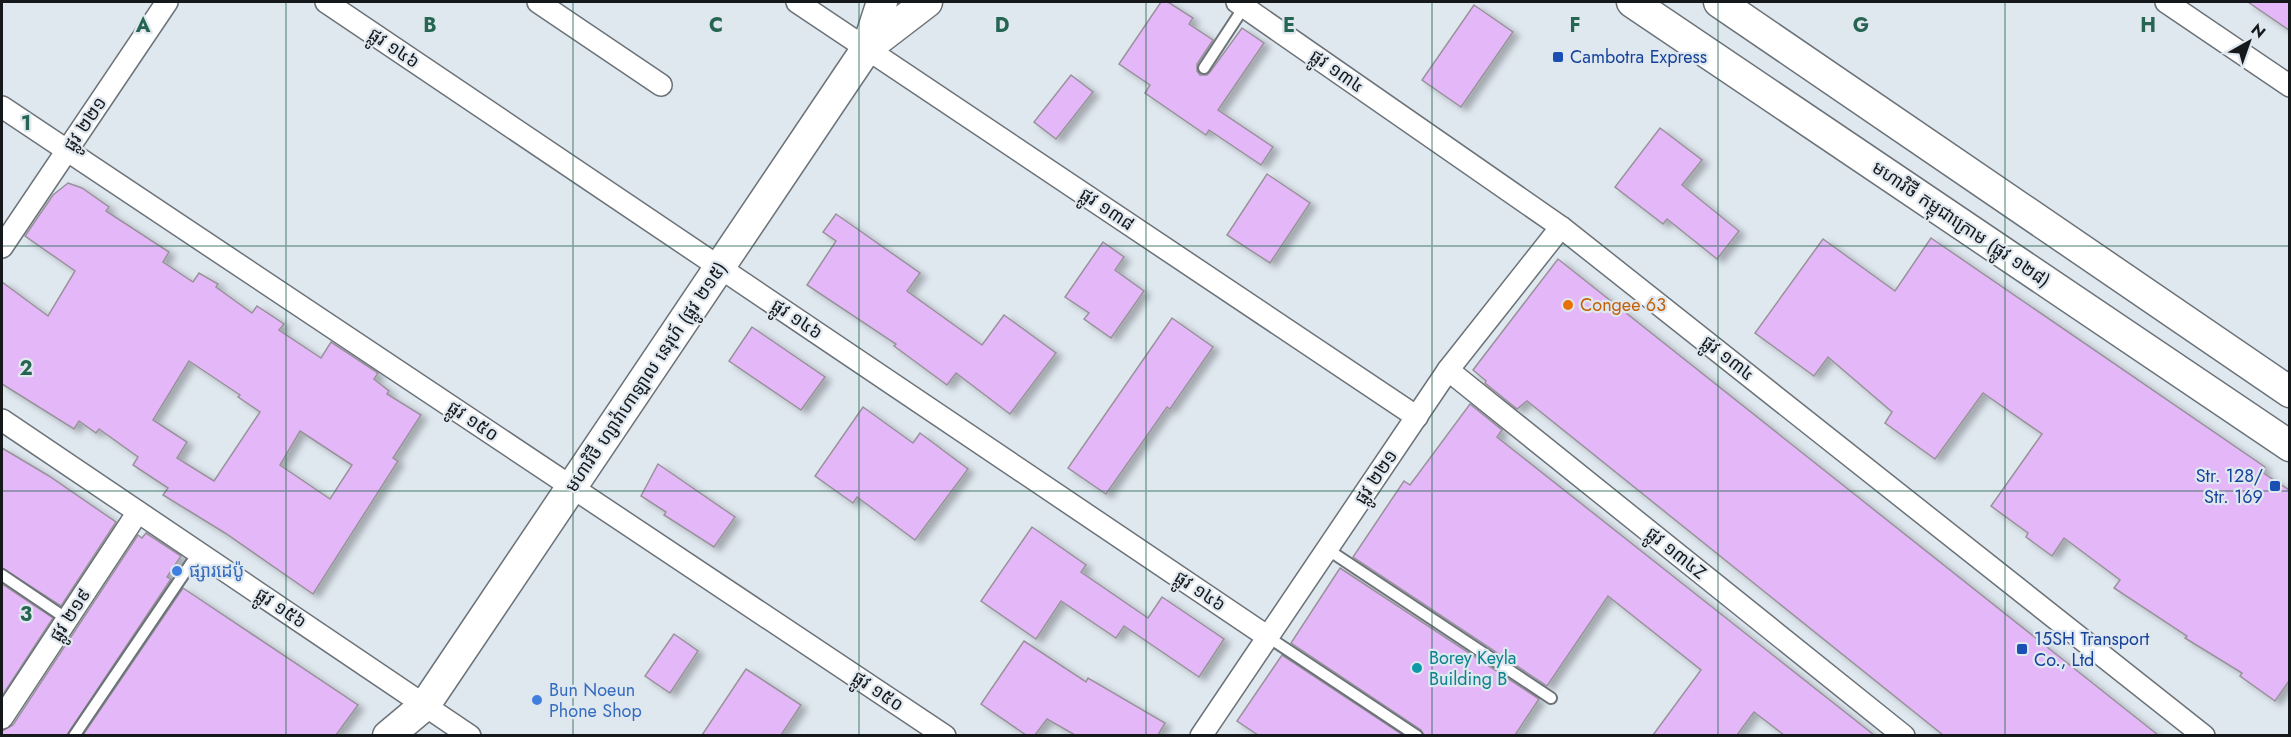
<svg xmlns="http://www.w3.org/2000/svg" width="2291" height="737" viewBox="0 0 2291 737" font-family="Jost,'Noto Sans Khmer',sans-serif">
<defs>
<filter id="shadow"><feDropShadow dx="6" dy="4" stdDeviation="3" flood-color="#0004"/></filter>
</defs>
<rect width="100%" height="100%" fill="#dfe7ef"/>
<!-- building -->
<g fill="#e4b7f8" stroke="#98929a" stroke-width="1.5" fill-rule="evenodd" filter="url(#shadow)">
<path d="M1161 2H1168L1193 18 1189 24 1213 40 1197 64V71L1200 75H1207L1210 72 1242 28 1264 43 1218 110 1273 147 1261 165 1209 130 1206 135 1145 93 1150 85 1119 64Z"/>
<path d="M2248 2H2289V30Z"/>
<path d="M1474 5 1513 32 1461 107 1422 80Z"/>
<path d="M1071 75 1093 92 1056 139 1034 122Z"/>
<path d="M1660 128 1702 160 1682 185 1739 231 1717 259 1667 219 1663 224 1615 187Z"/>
<path d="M1267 174 1310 203 1270 263 1227 235Z"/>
<path d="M68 183 82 188 109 207 106 211 169 252 163 262 193 282 199 273 218 284 216 287 252 313 257 306 284 324 279 330 321 358 331 342 378 373 374 379 389 391 387 394 421 415 393 458 398 461 313 594 225 533 163 495 168 488 133 465 138 457 99 429 96 433 79 421 74 429 2 384V282L48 316 75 271 25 236 53 195ZM189 361 240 395 238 397 260 412 214 481 177 458 187 442 153 420ZM300 431 352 465 330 499 280 465Z"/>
<path d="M836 214 920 273 907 291 982 345 1004 315 1056 353 1010 414 956 373 947 385 894 346 896 344 807 285 836 241 823 232Z"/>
<path d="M1931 238 2265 467 2262 472 2289 490V681L2275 701 2240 676 2242 673 2185 638 2187 636 2114 588 2120 580 2064 538 2052 556 2026 537 2028 533 1991 506 2042 434 1983 393 1935 459 1885 423 1892 412 1828 357 1814 376 1755 333 1823 239 1895 291Z"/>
<path d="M1103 242 1124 257 1115 270 1144 291 1111 338 1084 319 1089 313 1065 297Z"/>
<path d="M1558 259 2158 735H1943L1527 401 1517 409 1485 383 1486 381 1473 370Z"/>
<path d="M1172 318 1213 347 1170 409 1167 407 1106 494 1068 468Z"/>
<path d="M752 327 825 377 801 410 729 361Z"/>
<path d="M1470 404 1502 430 1497 437 1874 735H1784L1754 712 1737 735H1653L1701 670 1608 596 1547 686 1353 557 1404 481 1410 485Z"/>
<path d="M863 407 913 443 920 433 968 469 915 540 857 497 853 503 815 476Z"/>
<path d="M2 448 49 476 116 522 61 606 2 568Z"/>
<path d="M658 464 735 517 714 547 664 515 666 512 641 496Z"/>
<path d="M1032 527 1086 565 1081 572 1148 618 1162 597 1224 639 1199 677 1124 626 1116 638 1061 601 1036 639 981 601Z"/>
<path d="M146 533 181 556 167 577 171 579 67 735H2V731L13 725 138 535 142 538Z"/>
<path d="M1340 568 1539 699 1515 735H1424L1421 730 1291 643Z"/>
<path d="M2 584 53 618 2 696Z"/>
<path d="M183 588 358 705 336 735H83Z"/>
<path d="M674 634 698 651 670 693 645 676Z"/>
<path d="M1024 641 1086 682 1088 678 1165 723 1158 735H1075L1047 719 1035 735H1026L981 704Z"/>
<path d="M1282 655 1403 735H1258L1237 721Z"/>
<path d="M746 669 801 705 781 735H702Z"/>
</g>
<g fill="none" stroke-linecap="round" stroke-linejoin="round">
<defs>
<g id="service">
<path d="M1204 68 1244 7"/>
<path d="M1327 549 1551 698"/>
<path d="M2 575 67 619"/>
<path d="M1268 637 1417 736"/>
<path d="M74 736 198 553"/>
</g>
<g id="minor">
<path d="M326 2 1268 637"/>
<path d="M538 2 661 85"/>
<path d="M797 2 1417 417"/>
<path d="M1237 2 1561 227 2204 736"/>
<path d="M2166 2 2290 86"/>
<path d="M2 107 945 736"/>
<path d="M2 247 167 2"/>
<path d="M1448 370 1904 736"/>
<path d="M2 420 470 736"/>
<path d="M2 718 138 512"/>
<path d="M1201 736 1448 370 1561 227"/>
</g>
<g id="secondary">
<path d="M1632 2 2290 446"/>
<path d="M1719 2 2290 392"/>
<path d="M867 48 927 2"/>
<path d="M388 736 425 705 867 48 882 2"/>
</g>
</defs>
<!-- service casing -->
<use href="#service" stroke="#6b7278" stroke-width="14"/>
<!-- minor casing -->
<use href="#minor" stroke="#6b7278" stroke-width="24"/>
<!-- secondary casing -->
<use href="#secondary" stroke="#6b7278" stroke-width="33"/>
<!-- service -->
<use href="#service" stroke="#fff" stroke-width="10"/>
<!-- minor -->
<use href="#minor" stroke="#fff" stroke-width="21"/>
<!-- secondary -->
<use href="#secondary" stroke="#fff" stroke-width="30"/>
</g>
<!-- grid -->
<path fill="none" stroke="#266552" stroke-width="1.5" stroke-opacity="0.55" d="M286 2V736M573 2V736M859 2V736M1146 2V736M1432 2V736M1718 2V736M2005 2V736M2 246H2290M2 491H2290"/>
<!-- markers -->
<g fill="#1a4fb4" stroke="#dfe7ef" stroke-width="2">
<rect x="1552" y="51" width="12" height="12" rx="3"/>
<rect x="2269" y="480" width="12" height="12" rx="3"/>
<rect x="2016" y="643" width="12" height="12" rx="3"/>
</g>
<circle fill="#e8710a" stroke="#dfe7ef" stroke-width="2" cx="1568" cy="305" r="6"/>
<g fill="#3f7fe0" stroke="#dfe7ef" stroke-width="2">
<circle cx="177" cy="571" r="6"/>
<circle cx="537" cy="700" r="6"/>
</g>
<circle fill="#0f9aa8" stroke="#dfe7ef" stroke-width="2" cx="1417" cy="668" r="6"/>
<g text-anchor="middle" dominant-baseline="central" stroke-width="4.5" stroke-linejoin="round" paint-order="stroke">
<!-- street labels -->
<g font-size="18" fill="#16191b" stroke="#dfe7ef">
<text transform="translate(394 48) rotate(34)">ផ្លូវ ១៤៦</text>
<text transform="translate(1337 71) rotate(35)">ផ្លូវ ១៣៤</text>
<text transform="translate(85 124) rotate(-56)">ផ្លូវ ២២១</text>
<text transform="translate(1107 209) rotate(34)">ផ្លូវ ១៣៨</text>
<text transform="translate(1961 224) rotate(34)">មហាវិថី កម្ពុជាក្រោម (ផ្លូវ ១២៨)</text>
<text transform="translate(797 319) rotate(34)">ផ្លូវ ១៤៦</text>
<text transform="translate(1728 358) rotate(38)">ផ្លូវ ១៣៤</text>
<text transform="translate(646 377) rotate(-56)">មហាវិថី ហ្សាវ៉ាហាឡាល នេរុហ៍ (ផ្លូវ ២១៥)</text>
<text transform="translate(473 421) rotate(34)">ផ្លូវ ១៥០</text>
<text transform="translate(1376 477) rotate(-56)">ផ្លូវ ២២១</text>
<text transform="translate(1676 553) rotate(39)">ផ្លូវ ១៣៤Z</text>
<text transform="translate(1200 591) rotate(34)">ផ្លូវ ១៤៦</text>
<text transform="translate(281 608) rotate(34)">ផ្លូវ ១៥៦</text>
<text transform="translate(70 615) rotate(-57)">ផ្លូវ ២១៩</text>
<text transform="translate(878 691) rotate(34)">ផ្លូវ ១៥០</text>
</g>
<!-- transit labels -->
<g font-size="18" fill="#164399" stroke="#dfe7ef" text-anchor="start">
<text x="1570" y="57">Cambotra Express</text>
<text x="2263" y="476" text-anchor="end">Str. 128/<tspan x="2263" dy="21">Str. 169</tspan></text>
<text x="2034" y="639">15SH Transport<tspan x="2034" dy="21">Co., Ltd</tspan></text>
</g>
<!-- food labels -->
<g font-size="18" fill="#c56008" stroke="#dfe7ef" text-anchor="start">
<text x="1580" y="305">Congee 63</text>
</g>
<!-- shop labels -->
<g font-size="18" fill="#366cbe" stroke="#dfe7ef" text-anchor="start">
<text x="189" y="571">ផ្សារដេប៉ូ</text>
<text x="549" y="690">Bun Noeun<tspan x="549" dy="21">Phone Shop</tspan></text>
</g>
<!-- culture labels -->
<g font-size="18" fill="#0d838f" stroke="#dfe7ef" text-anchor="start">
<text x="1429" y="658">Borey Keyla<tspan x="1429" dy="21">Building B</tspan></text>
</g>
</g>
<g font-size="20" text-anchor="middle" font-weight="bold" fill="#266552" stroke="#dfe7ef" stroke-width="4.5" stroke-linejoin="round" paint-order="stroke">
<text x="143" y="32">A</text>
<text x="430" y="32">B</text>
<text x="716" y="32">C</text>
<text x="1002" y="32">D</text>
<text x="1289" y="32">E</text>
<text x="1575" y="32">F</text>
<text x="1861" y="32">G</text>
<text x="2148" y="32">H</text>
<text x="26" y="130">1</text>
<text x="26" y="375">2</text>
<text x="26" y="621">3</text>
</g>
<!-- border -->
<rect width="2291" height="737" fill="none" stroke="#16191b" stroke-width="6"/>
<!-- north arrow -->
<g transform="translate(2249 42) rotate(40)" stroke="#dfe7ef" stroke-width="4.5" paint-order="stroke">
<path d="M0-4.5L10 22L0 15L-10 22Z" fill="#16191b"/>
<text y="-9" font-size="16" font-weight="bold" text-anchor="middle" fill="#16191b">N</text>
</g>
</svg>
